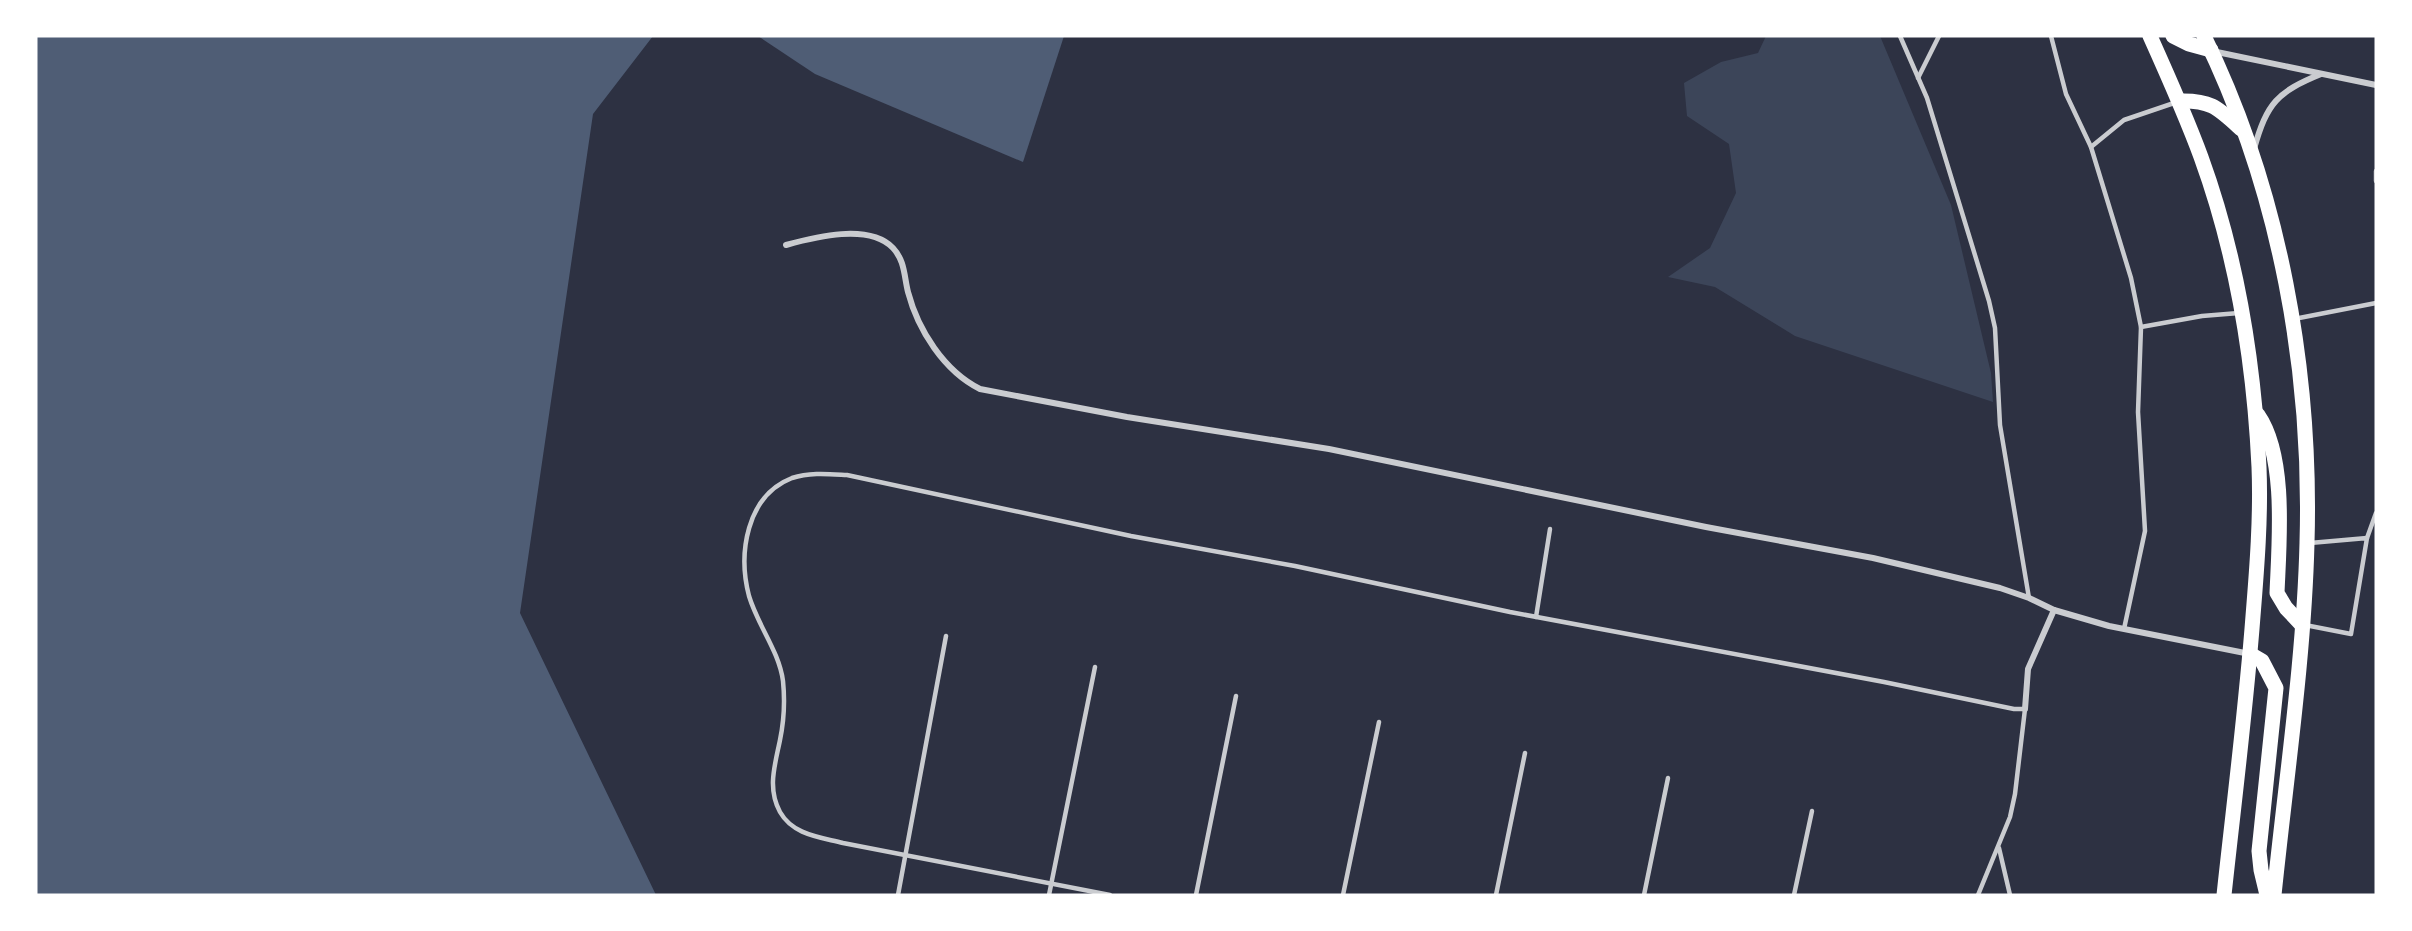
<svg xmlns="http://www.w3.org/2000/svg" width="2412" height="931" viewBox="0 0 2412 931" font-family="'Varela Round',sans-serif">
<rect width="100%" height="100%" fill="#2d3142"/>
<!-- green -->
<path fill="#3c4559" d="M1766 36H1880L1951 205 1991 373 1993 402 1795 336 1715 287 1668 277 1710 248 1736 193 1729 144 1687 116 1684 83 1721 62 1758 53Z"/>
<!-- water -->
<g fill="#4f5d75">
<path d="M36 36H653L593 114 520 613 656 895H36Z"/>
<path d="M758 36H1064L1023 162 815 74Z"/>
</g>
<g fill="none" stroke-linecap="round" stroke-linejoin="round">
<!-- service -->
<g stroke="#caccd0" stroke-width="4.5">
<path d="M1900 36 1927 98 1989 301 1995 328 2000 425 2029 598"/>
<path d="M2051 36 2066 94 2091 147 2131 278 2141 327 2138 412 2145 531 2124 629"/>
<path d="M1918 78 1939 36"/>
<path d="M2091 147 2124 120 2177 102"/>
<path d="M2376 171V181"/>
<path d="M2294 319 2376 303"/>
<path d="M2141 327 2202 316 2239 313"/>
<path d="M2367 538 2376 513"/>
<path d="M1536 617 1550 529"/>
<path d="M2305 625 2351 634 2367 538 2310 543"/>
<path d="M1999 848 2010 895"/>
<path d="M898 895 946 636"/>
<path d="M1049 895 1095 667"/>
<path d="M1110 895 843 843C820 837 793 835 780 812 767 788 775 765 780 740 784 721 785 701 783 681 779 651 758 626 749 596 738 554 746 496 792 478 810 472 829 474 847 475L1131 536 1295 566 1510 612 1884 682 2014 709H2025L2015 794 2010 817 1978 895"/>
<path d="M1196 895 1236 696"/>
<path d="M1343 895 1379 722"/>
<path d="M1496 895 1525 753"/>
<path d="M1644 895 1668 778"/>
<path d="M1794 895 1812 811"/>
</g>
<!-- minor -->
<g stroke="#caccd0" stroke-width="6">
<path d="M2212 51 2376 85"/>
<path d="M2254 149C2267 103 2277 92 2321 74"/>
<path d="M786 245C815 237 869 223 893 248 905 261 904 276 908 292 918 330 944 371 980 389L1127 417 1329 449 1706 527 1873 558 2000 588 2029 598 2054 610"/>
<path d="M2025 709 2028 669 2054 610 2109 626 2250 654"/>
</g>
<!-- primary -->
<g stroke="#fff" stroke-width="15">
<path d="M2150 36C2168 76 2186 116 2201 157 2237 256 2254 362 2259 467 2261 516 2257 567 2253 616 2246 709 2234 802 2224 895"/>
<path d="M2173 36 2189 44 2211 50"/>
<path d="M2204 36C2280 191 2312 371 2307 543 2304 660 2286 778 2274 895"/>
<path d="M2179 101C2211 100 2218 108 2241 129"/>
<path d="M2258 415C2287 457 2279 543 2277 593L2286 608 2302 625"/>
<path d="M2250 654 2262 661 2276 688 2259 851 2261 870 2267 895"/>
</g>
</g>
<!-- border -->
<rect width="2412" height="931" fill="none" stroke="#ffffff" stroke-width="75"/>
</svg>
